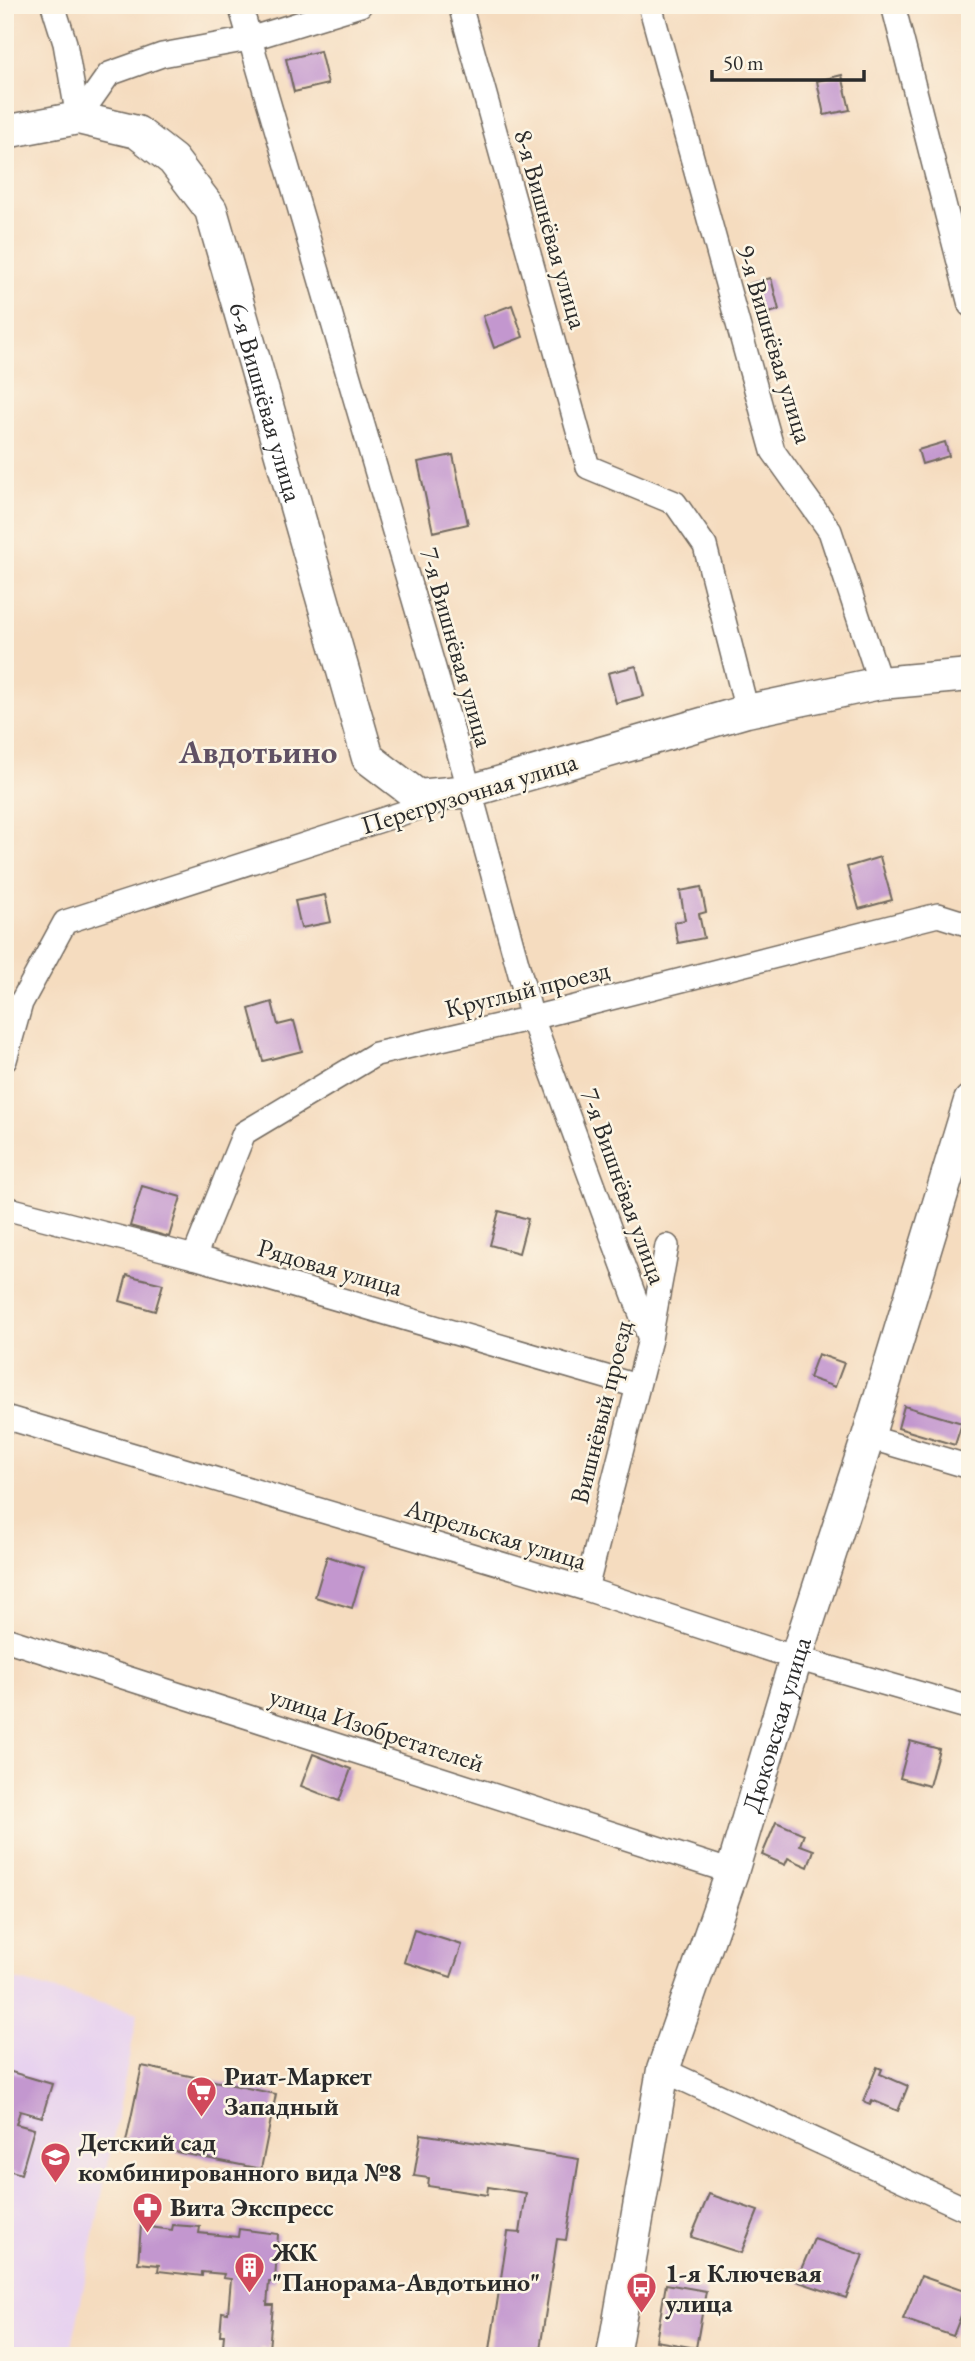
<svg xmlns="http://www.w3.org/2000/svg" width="975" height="2361" viewBox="0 0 975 2361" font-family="'EB Garamond',serif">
<rect width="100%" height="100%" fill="#fcf5e5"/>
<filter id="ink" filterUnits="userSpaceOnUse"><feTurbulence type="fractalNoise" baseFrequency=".0143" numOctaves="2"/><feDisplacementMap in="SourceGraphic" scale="14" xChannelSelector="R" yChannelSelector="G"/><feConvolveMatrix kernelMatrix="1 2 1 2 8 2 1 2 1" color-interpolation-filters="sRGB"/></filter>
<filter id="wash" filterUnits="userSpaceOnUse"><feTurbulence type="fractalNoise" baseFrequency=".00686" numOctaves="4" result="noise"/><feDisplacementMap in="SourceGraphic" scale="28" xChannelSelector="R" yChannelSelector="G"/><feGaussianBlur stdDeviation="1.57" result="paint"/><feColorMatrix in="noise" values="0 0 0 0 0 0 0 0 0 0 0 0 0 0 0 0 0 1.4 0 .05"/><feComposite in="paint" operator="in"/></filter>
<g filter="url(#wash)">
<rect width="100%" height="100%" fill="#f5dcbf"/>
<!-- built -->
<path fill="#e7d2ef" d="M5 1977 138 2013 70 2356H5Z"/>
<g id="blocks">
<!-- building -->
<g fill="#c397cf">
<path d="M320 51 328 84 294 92 286 59Z"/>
<path d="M842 75 850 110 824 115 817 81Z"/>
<path d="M771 278 779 310 758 316 749 284Z"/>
<path d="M512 305 523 337 494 348 483 316Z"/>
<path d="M945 442 949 456 922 464 918 450Z"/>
<path d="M453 455 468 524 433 532 418 462Z"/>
<path d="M636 666 644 696 616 703 608 673Z"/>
<path d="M880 857 892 900 859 909 847 867Z"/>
<path d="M701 887 706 912 699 914 704 938 678 943 674 922 685 920 680 891Z"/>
<path d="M325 895 331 922 301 928 295 901Z"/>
<path d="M272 1002 278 1025 294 1021 302 1051 263 1061 249 1009Z"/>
<path d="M142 1186 181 1197 169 1237 130 1226Z"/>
<path d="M499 1211 528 1219 519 1253 490 1245Z"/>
<path d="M127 1275 163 1284 155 1311 120 1301Z"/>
<path d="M818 1354 844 1363 835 1387 809 1378Z"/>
<path d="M904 1406 962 1423 955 1445 898 1428Z"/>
<path d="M327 1556 364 1568 352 1608 315 1597Z"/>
<path d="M910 1741 939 1749 929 1786 900 1778Z"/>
<path d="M313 1754 351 1769 339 1801 301 1786Z"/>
<path d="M776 1822 804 1834 800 1845 814 1850 808 1867 788 1858 785 1865 762 1855Z"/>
<path d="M414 1930 462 1945 451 1977 404 1962Z"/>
<path d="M142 2066 276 2094 261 2169 126 2142Z"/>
<path d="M877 2067 882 2069 880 2074 908 2086 898 2111 872 2100 870 2104 863 2101Z"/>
<path d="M8 2071 52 2084 42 2117 20 2111 16 2124 34 2129 21 2174 5 2169V2080Z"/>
<path d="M421 2134 579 2159 566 2240 557 2239 539 2356H489L508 2232 520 2233 526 2193 488 2187 487 2195 428 2186 429 2178 414 2176Z"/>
<path d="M709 2194 758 2211 741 2253 691 2237Z"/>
<path d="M173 2225 200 2227 199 2233 238 2237 239 2229 278 2234 275 2282H269L267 2305H273L269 2349 261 2348 260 2356H222L224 2335H220L222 2312 228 2313 231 2279 223 2278 224 2274 202 2272V2276L158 2271 159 2265 138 2263 141 2226 172 2230Z"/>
<path d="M814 2239 863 2255 846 2298 796 2281Z"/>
<path d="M921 2276 970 2293 953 2336 903 2319Z"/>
<path d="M666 2284 706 2291 696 2348 656 2341Z"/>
</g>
</g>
</g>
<g filter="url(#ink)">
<use href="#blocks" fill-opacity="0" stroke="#72695f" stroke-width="2"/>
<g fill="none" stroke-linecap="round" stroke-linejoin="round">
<defs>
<g id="street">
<path d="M53 5 65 43 78 118"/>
<path d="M240 5 470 791 532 1018 650 1339"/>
<path d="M460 5 588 467 675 503 705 546 747 711"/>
<path d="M650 5 773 451 830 531 880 683"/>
<path d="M893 5 970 305"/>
<path d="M78 118 109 74 162 55 249 39 360 5"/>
<path d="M5 1060 21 1003 65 922 440 801"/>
<path d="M5 1208 194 1257 637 1386"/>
<path d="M194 1257 244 1133 376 1054 532 1018 938 915 970 925"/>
<path d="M5 1417 586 1589 796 1658 970 1708"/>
<path d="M868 1437 970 1467"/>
<path d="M586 1589 650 1339 667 1246"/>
<path d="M5 1639 732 1872"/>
<path d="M663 2070 970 2211"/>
</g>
<g id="secondary">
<path id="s1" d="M5 132 78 118 137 132 173 160 211 210 368 758 418 796 470 791 747 711 880 683 970 675"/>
<path id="s2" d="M613 2356 663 2070 732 1872 796 1658 868 1437 970 1101"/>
</g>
</defs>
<!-- street casing -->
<use href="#street" stroke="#72695f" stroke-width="26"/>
<!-- secondary casing -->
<use href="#secondary" stroke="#72695f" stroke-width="35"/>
<!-- street -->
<use href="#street" stroke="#fff" stroke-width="23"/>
<!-- secondary -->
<use href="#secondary" stroke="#fff" stroke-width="32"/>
</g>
</g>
<!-- icons -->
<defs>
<symbol id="supermarket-pin" viewBox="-11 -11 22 30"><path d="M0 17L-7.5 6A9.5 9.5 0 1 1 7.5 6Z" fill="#d1495b" stroke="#fcf5e5"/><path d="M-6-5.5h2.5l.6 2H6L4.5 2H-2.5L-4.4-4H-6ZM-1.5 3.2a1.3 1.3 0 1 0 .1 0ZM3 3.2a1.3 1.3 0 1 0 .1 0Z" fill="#fff"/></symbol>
<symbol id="school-pin" viewBox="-11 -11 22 30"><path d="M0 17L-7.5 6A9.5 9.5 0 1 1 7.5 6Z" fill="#d1495b" stroke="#fcf5e5"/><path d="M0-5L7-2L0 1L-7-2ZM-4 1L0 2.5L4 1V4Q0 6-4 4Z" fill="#fff"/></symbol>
<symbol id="pharmacy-pin" viewBox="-11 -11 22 30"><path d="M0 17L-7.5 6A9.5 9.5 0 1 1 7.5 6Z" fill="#d1495b" stroke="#fcf5e5"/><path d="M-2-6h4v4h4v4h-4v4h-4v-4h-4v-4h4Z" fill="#fff"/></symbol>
<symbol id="building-pin" viewBox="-11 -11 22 30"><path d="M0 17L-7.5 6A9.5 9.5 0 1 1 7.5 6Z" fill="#d1495b" stroke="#fcf5e5"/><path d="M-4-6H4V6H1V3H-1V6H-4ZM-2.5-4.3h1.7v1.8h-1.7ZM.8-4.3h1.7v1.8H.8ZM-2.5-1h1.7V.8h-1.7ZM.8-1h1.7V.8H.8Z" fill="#fff"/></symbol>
<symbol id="bus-pin" viewBox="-11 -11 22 30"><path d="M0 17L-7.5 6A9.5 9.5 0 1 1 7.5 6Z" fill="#d1495b" stroke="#fcf5e5"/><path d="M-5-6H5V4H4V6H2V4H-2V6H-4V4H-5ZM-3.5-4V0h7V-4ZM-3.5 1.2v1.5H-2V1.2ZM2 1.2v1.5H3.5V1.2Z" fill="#fff"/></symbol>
</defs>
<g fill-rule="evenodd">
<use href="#supermarket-pin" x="184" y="2074" width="35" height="47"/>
<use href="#school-pin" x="38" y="2140" width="35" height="47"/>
<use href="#pharmacy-pin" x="130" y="2190" width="35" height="47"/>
<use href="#building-pin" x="232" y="2250" width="35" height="47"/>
<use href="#bus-pin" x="624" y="2270" width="35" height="47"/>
</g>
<g text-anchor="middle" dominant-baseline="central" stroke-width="5" stroke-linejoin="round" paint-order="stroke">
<!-- street labels -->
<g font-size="26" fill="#2b2b2b" stroke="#fcf5e5">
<text transform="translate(551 229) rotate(74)">8-я Вишнёвая улица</text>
<text transform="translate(775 344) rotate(73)">9-я Вишнёвая улица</text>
<text stroke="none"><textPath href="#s1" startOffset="443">6-я Вишнёвая улица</textPath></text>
<text transform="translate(457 647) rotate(74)">7-я Вишнёвая улица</text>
<text transform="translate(469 793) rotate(-17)">Перегрузочная улица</text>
<text transform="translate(527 989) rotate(-14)">Круглый проезд</text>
<text transform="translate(624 1186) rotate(70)">7-я Вишнёвая улица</text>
<text transform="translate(330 1267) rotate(16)">Рядовая улица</text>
<text transform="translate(601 1412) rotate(-76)">Вишнёвый проезд</text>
<text transform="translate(496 1534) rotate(17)">Апрельская улица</text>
<text stroke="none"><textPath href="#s2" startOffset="654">Дюковская улица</textPath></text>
<text transform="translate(377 1729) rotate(18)">улица Изобретателей</text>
</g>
<!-- poi labels -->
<g font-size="26" font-weight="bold" fill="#2b2b2b" stroke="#fcf5e5" text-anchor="start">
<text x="224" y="2076">Риат-Маркет<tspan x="224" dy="30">Западный</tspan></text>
<text x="78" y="2142">Детский сад<tspan x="78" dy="30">комбинированного вида №8</tspan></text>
<text x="170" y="2207">Вита Экспресс</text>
<text x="272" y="2252">ЖК<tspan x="272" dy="30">"Панорама-Авдотьино"</tspan></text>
<text x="665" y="2273">1-я Ключевая<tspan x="665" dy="30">улица</tspan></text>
</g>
<!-- district labels -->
<g font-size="33" font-weight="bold" fill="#605164" stroke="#fcf5e5">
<text x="258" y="751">Авдотьино</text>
</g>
</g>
<!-- margin -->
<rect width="975" height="2361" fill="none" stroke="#fcf5e5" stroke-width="28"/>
<!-- scale -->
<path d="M712 70v10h152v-10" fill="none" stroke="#2b2b2b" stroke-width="3.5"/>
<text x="723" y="70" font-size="21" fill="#2b2b2b" stroke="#fcf5e5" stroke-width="5" paint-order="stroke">50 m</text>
</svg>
